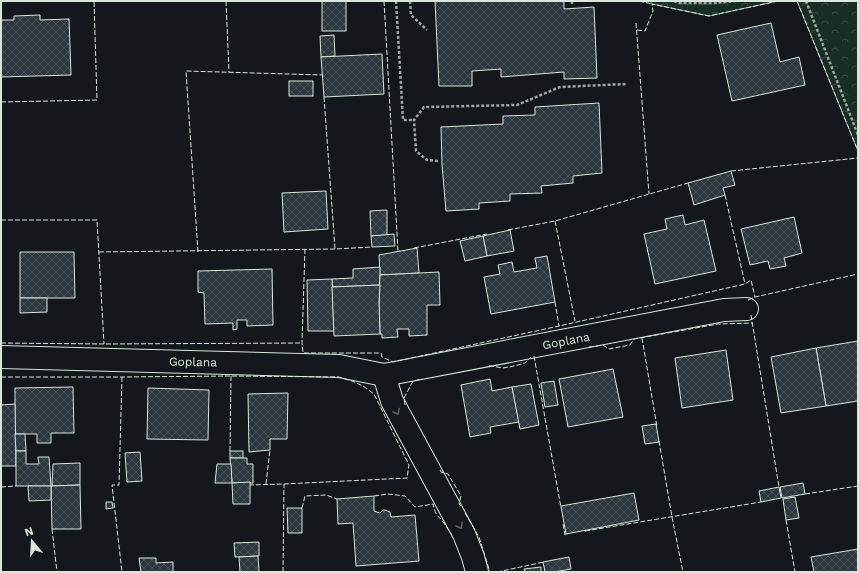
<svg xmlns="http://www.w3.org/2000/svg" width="859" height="573" viewBox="0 0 859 573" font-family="'Work Sans',sans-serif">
<defs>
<pattern id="park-crowns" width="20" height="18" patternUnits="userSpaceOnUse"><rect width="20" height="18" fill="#1a2d24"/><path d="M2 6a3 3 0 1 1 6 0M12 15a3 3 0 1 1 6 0" fill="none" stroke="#3b4b43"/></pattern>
<pattern id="building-cross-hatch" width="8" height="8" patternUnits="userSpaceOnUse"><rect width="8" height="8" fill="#2c363c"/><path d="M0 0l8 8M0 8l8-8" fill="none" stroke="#4a5358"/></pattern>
</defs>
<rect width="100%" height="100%" fill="#14181c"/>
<!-- park -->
<g fill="url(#park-crowns)" stroke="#939e99">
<path d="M650 1H778L709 16 652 4Z"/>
<path d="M797 1H858V151Z"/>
</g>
<!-- building -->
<g fill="url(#building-cross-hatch)" stroke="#d8e6dc">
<rect x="322" y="1" width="24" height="30"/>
<path d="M435 1H564V9L594 7 597 78 564 79V72L501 77V69L472 71V86H439Z"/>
<path d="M40 15V20L69 19 71 75 1 77V20H14V16Z"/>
<path d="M771 23 780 62 799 57 805 85 732 101 717 35Z"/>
<path d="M334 35 335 56 321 57 320 36Z"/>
<path d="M382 54 384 94 324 97 321 57Z"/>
<rect x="289" y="81" width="24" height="15"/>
<path d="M599 103 602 173 573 176V183L541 186 542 193 510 194V201L479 203V209L446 211 442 165 441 127 503 124V116L535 115V107Z"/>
<path d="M731 171 735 185 723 188 725 195 694 205 688 183Z"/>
<path d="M326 191 328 229 284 232 282 193Z"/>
<path d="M387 210V235L371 236 370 211Z"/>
<path d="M683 215 685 225 704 220 716 271 655 284 644 234 667 229 665 219Z"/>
<path d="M794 217 802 253 784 258 786 266 770 269 768 261 750 265 741 229Z"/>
<path d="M510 230 514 251 487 256 483 236Z"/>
<path d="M394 234 395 246 372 247 371 236Z"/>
<path d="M483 236 487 256 465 261 460 241Z"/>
<path d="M417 248 419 273 380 275 379 255Z"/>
<path d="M20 252H74L75 298H20Z"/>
<path d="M547 256 555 302 491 314 484 277 500 274 498 265 512 262 514 272 537 268 535 258Z"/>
<path d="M380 267V285L332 287V279L353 278V269Z"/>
<path d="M272 269 273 325 247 326V320H237V329L233 330V323L205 324 204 293 198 292V271Z"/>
<path d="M439 272 440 305H427V335L409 336V329H397L398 337 382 338V334H380L379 302 380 275Z"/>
<path d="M332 279 334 331H308L307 280Z"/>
<path d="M380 285 379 302 380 334 334 336 332 287Z"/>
<path d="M20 298H47V312L20 313Z"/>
<path d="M858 341V401L826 406 816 348Z"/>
<path d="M816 348 826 406 781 413 771 357Z"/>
<path d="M726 350 733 400 682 408 675 358Z"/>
<path d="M613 369 623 417 568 427 559 379Z"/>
<path d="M490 379 492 391 512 387 519 422 490 427 491 433 470 437 461 385Z"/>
<path d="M554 381 558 405 545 407 541 383Z"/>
<path d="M531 384 539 425 520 429 512 387Z"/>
<path d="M73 387 74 433H51V443H37V434H15V388Z"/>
<path d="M148 388 209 390 208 440 147 439Z"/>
<path d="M288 393 287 439H270V450L249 452 248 394Z"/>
<path d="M15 404 16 466H1V405Z"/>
<path d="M656 424 659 442 645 444 642 426Z"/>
<path d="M15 434H25L26 451H16Z"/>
<path d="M16 451H26V464H39L38 457H49L51 486H16Z"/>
<rect x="230" y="451" width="13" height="7"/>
<path d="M140 452 142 481 127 482 125 453Z"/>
<path d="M230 458H247V464H253V483H232Z"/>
<path d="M80 463V485L52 486 53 464Z"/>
<path d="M217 464H231L232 483H215Z"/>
<path d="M250 482V504H233L232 483Z"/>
<path d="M803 483 805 494 782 498 780 487Z"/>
<path d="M80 485 81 529H52L51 486Z"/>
<path d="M28 486H51V500L29 501Z"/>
<path d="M779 487 781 498 761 502 759 491Z"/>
<path d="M634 493 639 520 566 534 561 506Z"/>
<path d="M374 496V511L380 513 383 510H385L390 512 391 517 415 515 419 561 356 566 353 523 338 524 337 499Z"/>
<path d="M795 497 799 518 786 520 783 499Z"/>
<path d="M106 502H112L113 508 106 509Z"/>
<path d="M287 508H302V533H288Z"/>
<path d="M259 542V556L235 557 234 543Z"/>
<path d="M858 549V572H814L811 557Z"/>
<path d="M258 556 259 572H240L239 557Z"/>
<path d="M569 557 571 569 554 572H545L543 562Z"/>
<path d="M139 558H156V563L173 562V572H141Z"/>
<path d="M541 567V572H525L524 569Z"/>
</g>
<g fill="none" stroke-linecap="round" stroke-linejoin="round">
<defs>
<g id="minor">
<path d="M1 357 339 366 384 375 724 310 747 309"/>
<path d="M384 375 392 401 464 534 473 557 477 572"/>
</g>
</defs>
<!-- minor casing -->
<use href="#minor" stroke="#d8e6dc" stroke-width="24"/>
<!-- path -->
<g stroke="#9da8a2" stroke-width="2.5" stroke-dasharray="3 2" stroke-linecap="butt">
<path d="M396 1 403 120H414"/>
<path d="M410 1 411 15 427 30"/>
<path d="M572 1V6"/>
<path d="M674 1 679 3H715L735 1"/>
<path d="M806 1 858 135"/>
<path d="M438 161 427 160 416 151 414 120 424 107 517 105 560 87 626 84"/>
</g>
<!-- minor -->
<use href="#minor" stroke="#14181c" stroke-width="22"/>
<!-- fence -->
<g stroke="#d8e6dc" stroke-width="1" stroke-dasharray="5 2" stroke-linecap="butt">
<path d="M226 1 229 72"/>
<path d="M384 1 398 251H400"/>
<path d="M639 1 652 4"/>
<path d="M797 1 858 151"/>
<path d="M636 23 649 194"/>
<path d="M637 30 645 31 653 11 652 4 709 16 778 1"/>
<path d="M324 97 335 249"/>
<path d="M1 102 97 100 94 1"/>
<path d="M731 171 858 158"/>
<path d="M725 195 745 284"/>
<path d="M1 220H97L104 344"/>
<path d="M555 221 575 321"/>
<path d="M508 230 555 221 688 183"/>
<path d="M414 248 487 234"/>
<path d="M305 249 302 343 303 353H381L382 357 393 362 559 326 745 284 751 280 755 297"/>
<path d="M99 252 335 249 372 247"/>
<path d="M198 252 186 71 323 75"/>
<path d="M748 300 755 297 858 274"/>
<path d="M555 302 559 326"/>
<path d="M751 315 779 487"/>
<path d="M642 338 657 427"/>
<path d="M1 343 104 344 302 343"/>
<path d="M589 347 603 345 609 349 630 345 634 339 718 324 753 323"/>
<path d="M534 356 561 508"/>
<path d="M489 366H491L503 368 514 366 525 363 531 357"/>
<path d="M1 377H122L231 376 339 377 352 381 363 386 374 394 409 465 407 478 284 484 250 485"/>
<path d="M122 377 119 485H112L122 572"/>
<path d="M405 405 404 398 413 381 422 379"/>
<path d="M659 441 672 517 683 572"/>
<path d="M230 451 231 376"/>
<path d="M440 470 441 472 448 474 461 496 459 504 461 506"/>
<path d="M266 484 270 450"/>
<path d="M1 487 16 486"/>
<path d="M805 494 858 486"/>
<path d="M374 496 388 494 405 496 415 507 433 504C434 509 436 516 441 519L452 535"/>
<path d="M302 508 305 496 326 495 337 499"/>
<path d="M465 513 479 537 490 572"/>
<path d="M786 520 795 572"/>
<path d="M563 524 565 535 568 534"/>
<path d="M52 529 57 572"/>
<path d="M585 531 761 502"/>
<path d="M283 572 284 484"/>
<path d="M497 572 544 562"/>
</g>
</g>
<!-- one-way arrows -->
<defs><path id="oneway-chevron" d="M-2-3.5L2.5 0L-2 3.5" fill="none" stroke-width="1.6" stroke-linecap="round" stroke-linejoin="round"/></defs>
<g stroke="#59605f">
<use href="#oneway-chevron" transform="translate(397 412) rotate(61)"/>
<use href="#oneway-chevron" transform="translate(460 526) rotate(61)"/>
</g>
<g text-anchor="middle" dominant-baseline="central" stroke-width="3" stroke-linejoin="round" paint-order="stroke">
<!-- street labels -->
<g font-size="12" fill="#d8e6dc" stroke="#14181c">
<text transform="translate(566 341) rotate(-11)">Goplana</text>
<text transform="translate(193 362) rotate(1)">Goplana</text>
</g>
</g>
<!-- border -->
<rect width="859" height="573" fill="none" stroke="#d8e6dc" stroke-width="4"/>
<!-- north arrow -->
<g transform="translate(32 541) rotate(342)" stroke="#14181c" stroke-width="3" paint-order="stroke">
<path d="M0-3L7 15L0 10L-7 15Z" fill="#d8e6dc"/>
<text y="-6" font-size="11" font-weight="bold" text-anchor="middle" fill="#d8e6dc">N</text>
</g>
</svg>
